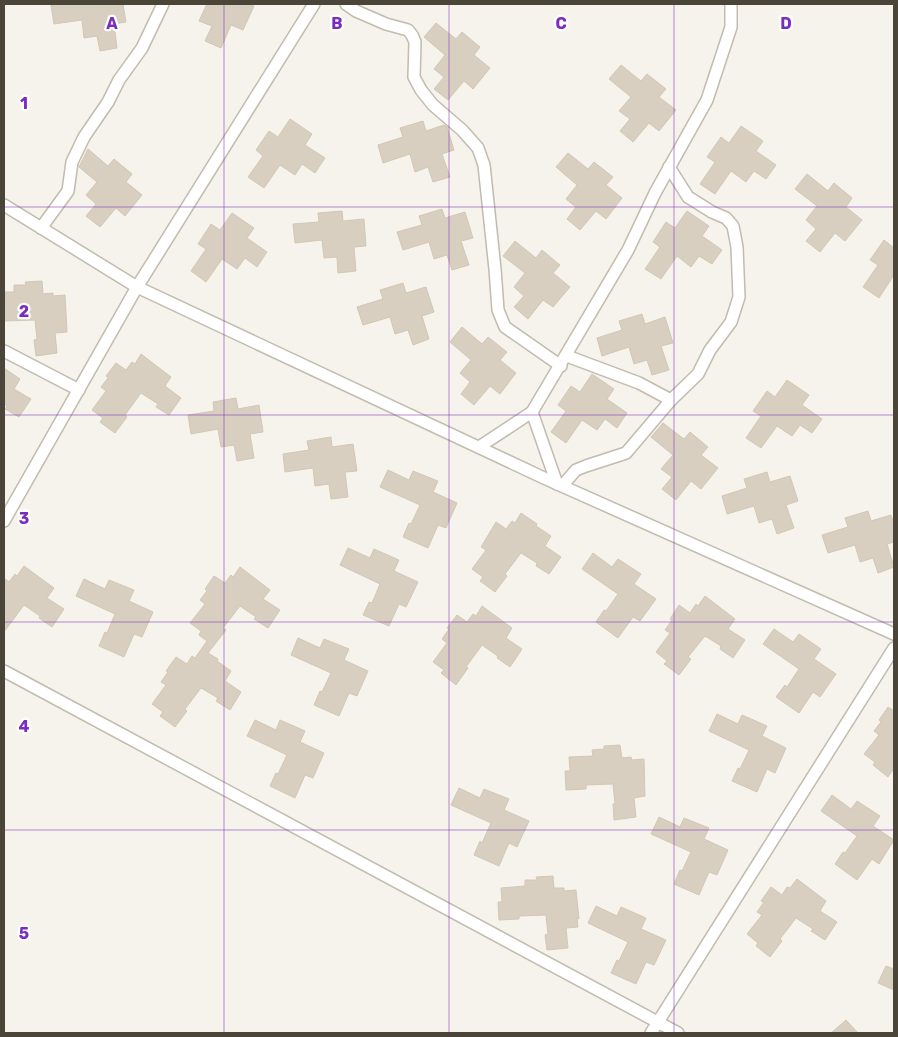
<svg xmlns="http://www.w3.org/2000/svg" width="898" height="1037" viewBox="0 0 898 1037" font-family="Rubik,sans-serif">
<rect width="100%" height="100%" fill="#f6f3ec"/>
<!-- building -->
<g fill="#d8cfc1" stroke="#d3c7b4">
<path d="M63 4H123L126 22 114 24 117 48 100 51 97 36 84 38 82 20 54 24 51 5Z"/>
<path d="M207 4H249L254 6 243 30 231 25 221 48 205 41 212 26 199 21Z"/>
<path d="M436 23 456 39 462 32 480 47 474 55 490 68 473 89 464 81 448 100 434 89 444 77 434 69 445 55 424 37Z"/>
<path d="M621 65 641 81 647 74 666 89 659 97 676 110 659 131 649 123 633 142 620 131 630 119 619 111 631 97 609 79Z"/>
<path d="M290 119 312 134 305 145 325 158 315 173 302 164 295 175 280 165 264 188 248 177 263 156 256 150 269 131 278 137Z"/>
<path d="M423 121 426 131 444 125 447 127 454 150 442 154 450 177 433 182 428 167 415 172 410 154 383 163 378 145 403 137 400 128Z"/>
<path d="M741 126 763 141 756 151 776 165 766 179 754 171 746 182 731 171 715 194 700 184 715 162 707 157 721 137 729 143Z"/>
<path d="M88 149 108 166 114 159 132 174 126 182 142 195 125 216 116 208 100 227 86 216 96 204 86 195 97 182 79 167Z"/>
<path d="M568 153 588 169 594 162 613 177 606 185 622 198 606 219 596 211 580 230 567 219 576 207 566 199 577 185 556 167Z"/>
<path d="M807 174 828 191 834 183 852 198 846 207 862 220 845 241 835 233 820 252 806 241 816 229 806 220 817 206 795 189Z"/>
<path d="M442 209 445 218 465 212 473 238 461 241 469 265 452 270 447 255 434 259 429 242 403 250 397 232 422 225 419 216Z"/>
<path d="M342 211 343 221 364 219 366 246 354 247 356 271 338 273 337 257 324 258 322 240 295 243 293 224 319 222 318 213Z"/>
<path d="M687 211 709 226 702 236 722 250 712 264 699 256 691 267 677 256 661 279 645 269 660 247 653 242 666 222 675 228Z"/>
<path d="M232 213 254 228 247 238 267 252 257 267 245 258 237 269 222 259 206 282 191 271 206 249 198 244 211 224 220 230Z"/>
<path d="M884 240 894 248V275L879 298 863 287 878 265 870 260Z"/>
<path d="M515 241 536 258 542 250 560 265 553 273 570 287 553 307 543 300 528 319 514 307 524 296 514 287 525 273 503 256Z"/>
<path d="M42 281 43 294 53 293V296L65 295 67 332 55 333 57 353 36 356 34 340 37 339 35 320 4 321V292H14V285H26L25 282Z"/>
<path d="M403 283 406 293 426 287 434 312 422 316 429 339 413 345 408 330 395 334 390 317 363 325 357 307 383 299 380 290Z"/>
<path d="M642 314 645 324 665 317 673 343 661 346 669 370 652 375 647 360 634 364 629 347 602 356 597 338 622 330 619 321Z"/>
<path d="M462 327 482 344 488 337 507 352 500 360 516 373 500 394 490 386 474 405 461 394 470 382 460 373 471 360 450 342Z"/>
<path d="M141 354 171 377 165 386 181 398 169 415 156 407 158 404 141 393 125 415 127 417 115 433 100 422 103 418 92 410 106 391 101 387 108 378 106 376 116 363 126 370 132 362 135 364Z"/>
<path d="M4 368 20 379 14 389 31 399 19 417 5 409 7 406 4 404Z"/>
<path d="M592 374 614 389 607 399 627 413 617 428 605 419 597 430 582 420 566 443 551 432 566 411 558 405 571 386 580 392Z"/>
<path d="M787 380 809 395 802 405 822 419 812 433 800 425 792 436 777 426 761 448 746 438 761 416 753 411 767 391 775 397Z"/>
<path d="M236 398 238 409 259 405 263 432 250 434 254 458 237 461 234 445 221 447 218 429 191 434 188 415 214 411 213 402Z"/>
<path d="M663 423 684 439 690 432 708 447 701 455 718 468 701 489 691 481 676 500 662 489 672 477 661 469 673 455 651 437Z"/>
<path d="M331 437 332 447 353 444 357 471 345 472 348 497 331 499 329 484 315 486 313 468 285 472 283 454 309 450 307 441Z"/>
<path d="M388 470 409 480 413 471 438 481 433 492 457 503 446 528 438 525 428 548 403 537 409 523 411 524 420 505 380 487Z"/>
<path d="M767 472 770 482 790 476 798 501 786 505 794 528 777 534 772 519 759 523 754 506 727 514 722 496 747 488 744 479Z"/>
<path d="M868 511 871 521 891 515 894 525V542L887 544 894 567 878 573 873 558 860 562 855 545 828 553 822 535 848 527 845 518Z"/>
<path d="M521 513 537 524 536 526 551 536 545 546 561 557 549 574 536 566 537 563 521 553 505 574 507 576 495 592 480 581 483 577 472 569 486 550 481 547 496 522 506 529 512 521 515 523Z"/>
<path d="M348 548 370 558 374 549 399 560 394 571 418 582 406 607 399 604 389 626 363 615 369 602 372 603 380 584 340 565Z"/>
<path d="M593 553 612 567 618 559 641 574 634 584 656 599 640 621 633 617 618 638 596 622 604 610 606 611 618 594 582 569Z"/>
<path d="M24 566 54 588 47 598 64 609 52 627 39 618 40 616 24 605 4 632V578L9 582 15 574 17 576Z"/>
<path d="M240 567 270 590 263 599 280 610 268 628 254 619 256 617 240 606 223 628 226 630 208 653 218 659 217 661 231 671 225 681 241 692 230 710 216 701 218 698 201 688 185 709 187 711 175 727 160 716 163 712 152 704 166 685 161 682 168 672 166 671 176 657 187 664 192 656 195 658 207 641 199 635 201 631 190 623 205 604 200 600 207 591 205 589 214 576 225 583 231 575 233 577Z"/>
<path d="M84 579 105 589 109 580 134 590 129 601 153 612 142 637 134 634 124 657 99 646 105 632 107 633 115 614 76 596Z"/>
<path d="M705 596 735 619 728 629 745 640 733 658 720 649 721 646 705 636 688 657 691 659 679 675 664 664 667 661 656 652 670 633 665 630 672 620 670 619 679 605 690 613 696 604 698 606Z"/>
<path d="M482 606 512 628 506 638 522 649 510 667 497 658 498 656 482 645 466 667 468 668 456 685 441 673 444 670 433 662 447 643 442 639 449 629 447 628 457 615 467 622 473 614 476 616Z"/>
<path d="M774 629 793 642 799 634 821 649 814 659 836 674 820 697 813 692 799 713 776 697 785 685 787 687 799 669 763 644Z"/>
<path d="M298 638 320 648 324 639 349 649 344 660 368 671 357 696 349 693 339 716 314 705 320 691 322 692 331 673 291 655Z"/>
<path d="M888 707 894 711V768L888 777 873 765 875 762 864 754 879 735 874 731 881 722 879 720Z"/>
<path d="M717 714 738 724 742 715 767 726 762 736 786 748 775 773 767 769 757 792 732 781 738 768 740 769 749 750 709 731Z"/>
<path d="M255 720 276 730 280 720 305 731 300 742 324 753 313 778 305 775 295 798 270 786 276 773 278 774 287 755 247 736Z"/>
<path d="M620 745 622 758 631 757 632 760 644 759 645 796 634 798 636 817 614 820 613 804H615L613 784 586 785V789L566 790 565 771H570L569 757 593 756 592 750 604 749V746Z"/>
<path d="M459 788 480 798 484 789 509 799 504 810 529 821 517 847 509 843 499 866 474 855 480 841 482 843 491 823 451 805Z"/>
<path d="M832 795 851 809 857 801 880 816 873 826 894 840 879 864 872 859 857 880 835 864 843 852 845 853 857 836 821 811Z"/>
<path d="M659 817 680 827 684 818 709 828 704 839 728 850 717 875 709 872 699 895 674 884 680 870 682 871 691 852 651 834Z"/>
<path d="M553 876 554 888H564V891L576 890 579 919 577 918 578 927 566 928 568 948 547 950 545 935 548 934 546 915 519 916V919L499 920 498 902H502L501 888 525 886V880H537L536 877Z"/>
<path d="M797 879 826 901 820 911 837 922 825 940 811 931 813 929 796 918 780 939 782 941 770 957 756 946 758 943 747 934 762 915 757 912 764 902 761 901 771 887 782 895 787 887 790 888Z"/>
<path d="M596 906 617 916 621 907 646 918 641 929 666 940 654 965 646 962 636 984 611 973 617 960 619 961 628 942 588 923Z"/>
<path d="M886 966 894 969V990L878 983Z"/>
<path d="M846 1020 858 1033H831Z"/>
</g>
<g fill="none" stroke-linecap="round" stroke-linejoin="round">
<defs>
<g id="minor">
<path d="M346 4 356 11 386 24 408 30 412 35 415 42 414 77 421 90 433 105 462 130 478 148 484 165 495 269 498 310 505 327 561 366"/>
<path d="M669 167 688 197 712 212 726 218 733 226 737 247 739 297 731 322 710 350 698 374 671 400"/>
<path d="M4 205 137 287 544 478 894 634"/>
<path d="M41 228 68 191 72 162 84 137 108 102 119 80 142 48 163 4"/>
<path d="M4 351 79 390"/>
<path d="M532 412 557 484"/>
<path d="M479 447 532 412 628 250 655 193 707 100 731 27V4"/>
<path d="M562 486 576 470 586 466 626 453 671 400 639 383 567 356"/>
<path d="M4 521 137 287 314 4"/>
<path d="M4 671 678 1033"/>
<path d="M651 1033 894 648"/>
</g>
</defs>
<!-- minor casing -->
<use href="#minor" stroke="#c2bbae" stroke-width="14"/>
<!-- minor -->
<use href="#minor" stroke="#fff" stroke-width="11"/>
</g>
<!-- grid -->
<path fill="none" stroke="#7b2cbf" stroke-width="1" stroke-opacity="0.55" d="M224 4V1033M449 4V1033M674 4V1033M4 207H894M4 415H894M4 622H894M4 830H894"/>
<g font-size="16" text-anchor="middle" font-weight="bold" fill="#7b2cbf" stroke="#fff" stroke-width="4.5" stroke-linejoin="round" paint-order="stroke">
<text x="112" y="29">A</text>
<text x="337" y="29">B</text>
<text x="561" y="29">C</text>
<text x="786" y="29">D</text>
<text x="24" y="109">1</text>
<text x="24" y="317">2</text>
<text x="24" y="524">3</text>
<text x="24" y="732">4</text>
<text x="24" y="939">5</text>
</g>
<!-- border -->
<rect width="898" height="1037" fill="none" stroke="#4b4439" stroke-width="10"/>
</svg>
